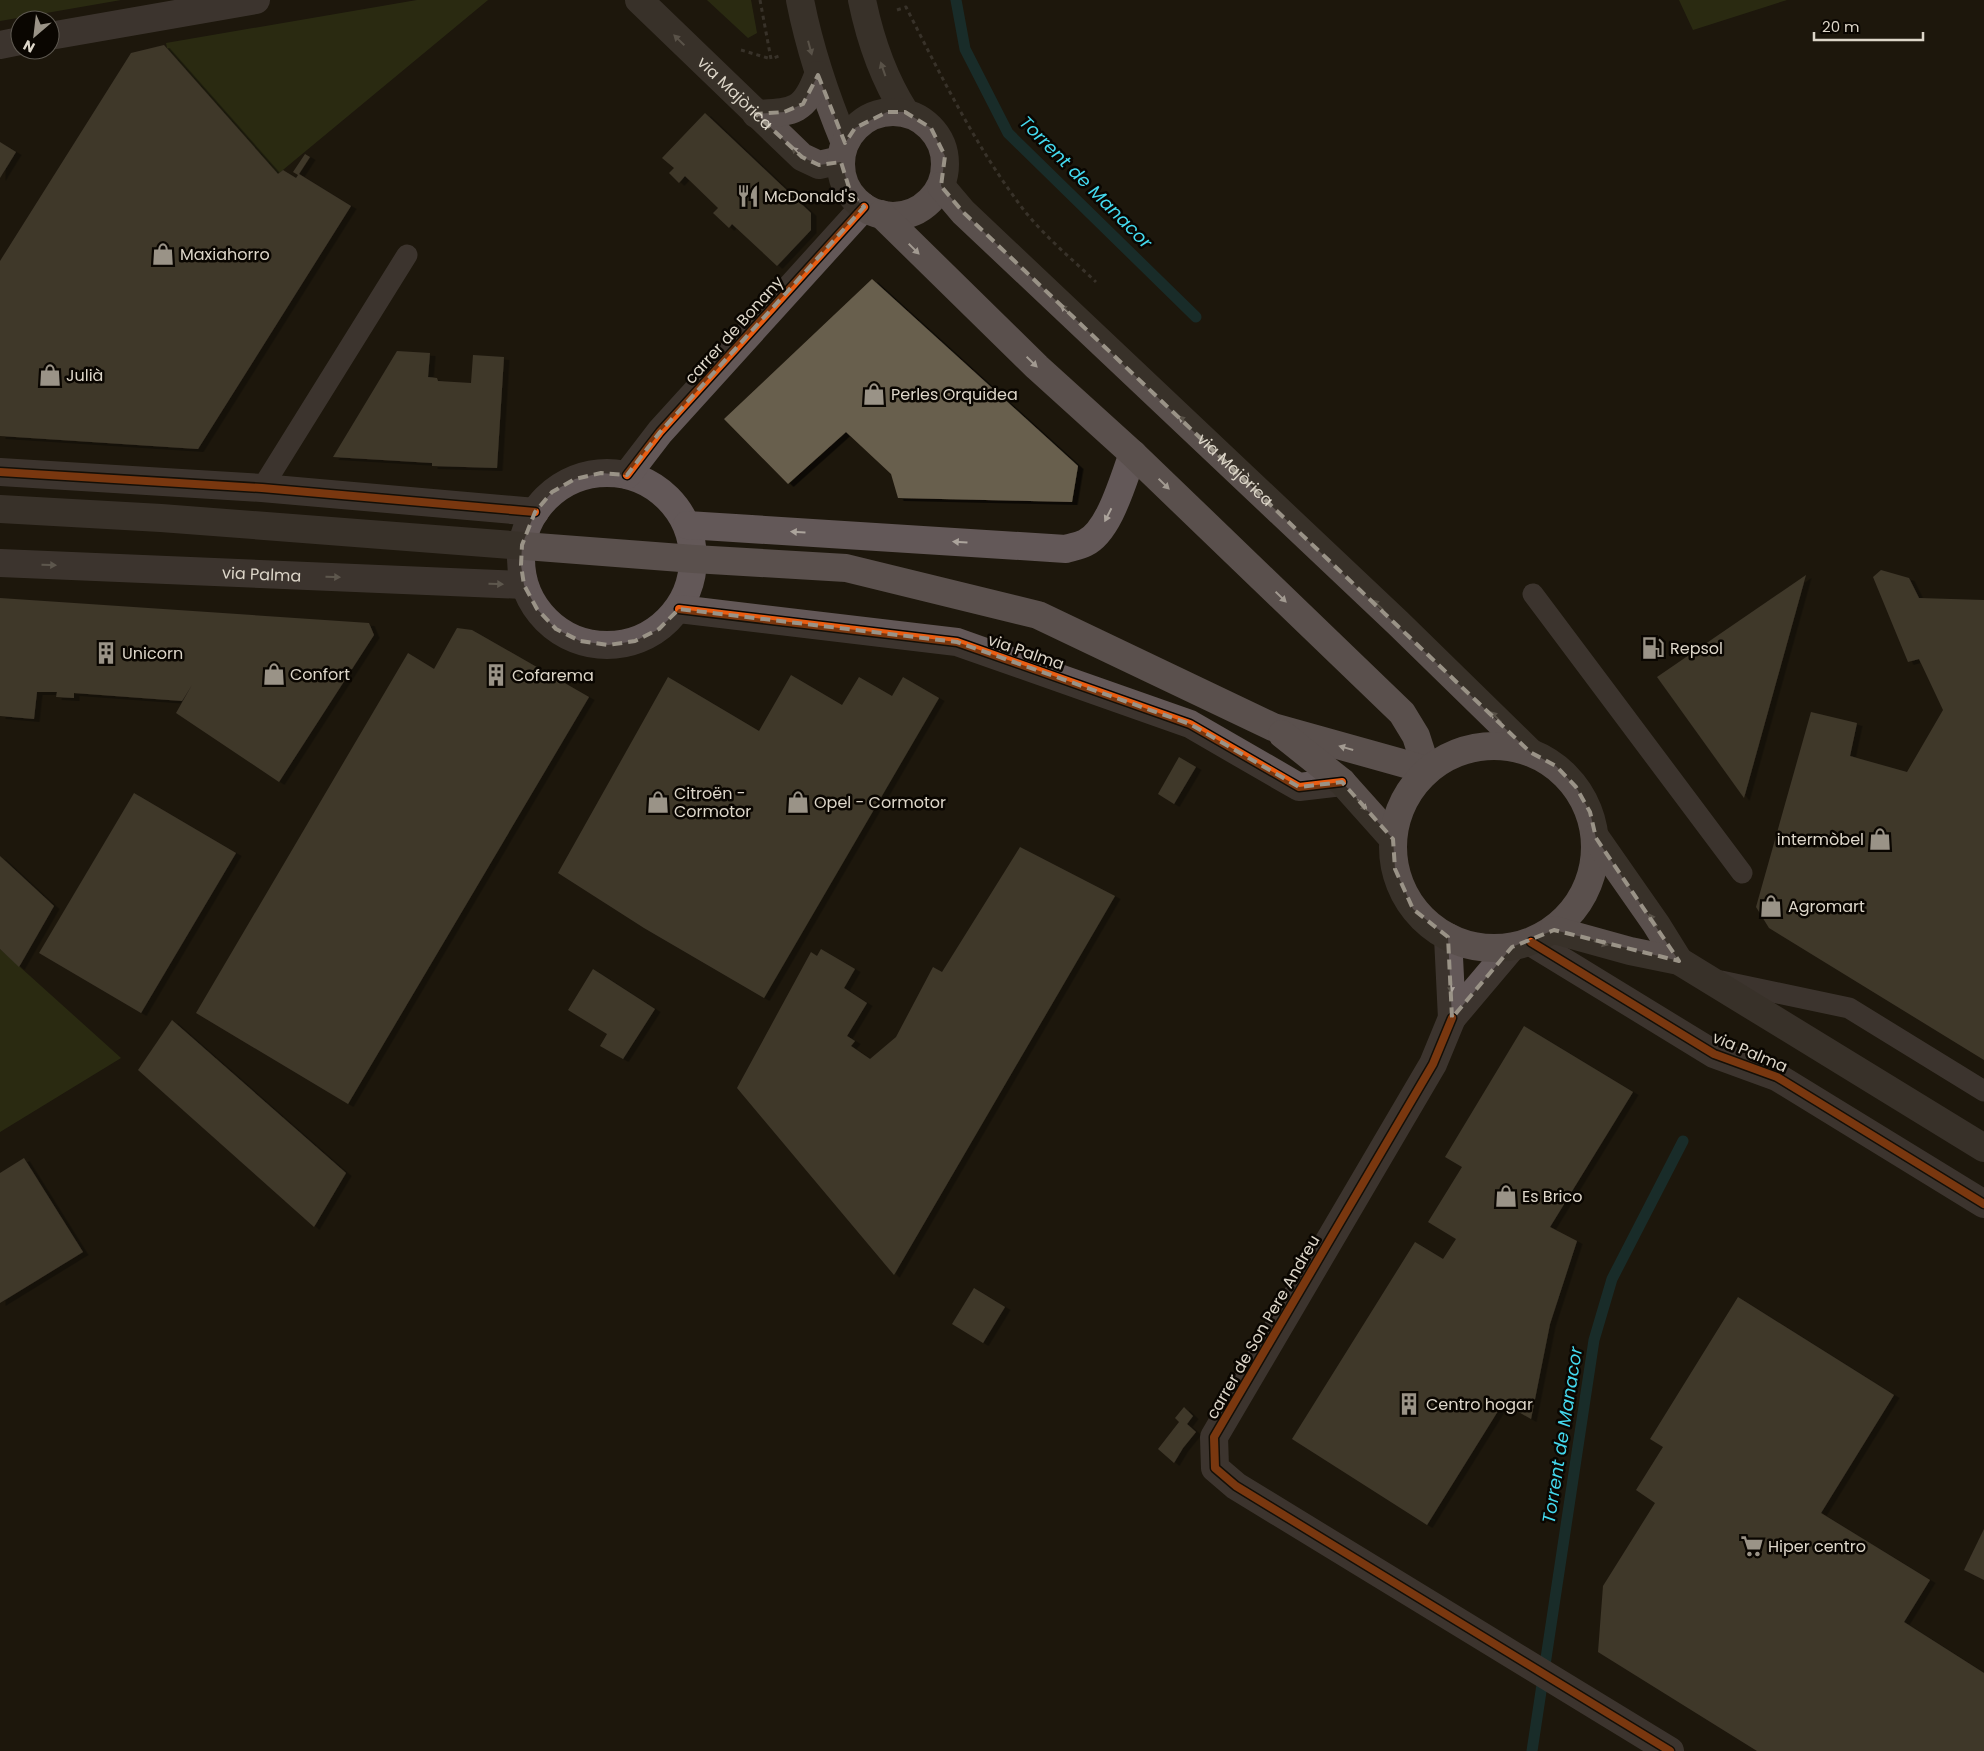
<svg xmlns="http://www.w3.org/2000/svg" width="1984" height="1751" viewBox="0 0 1984 1751" font-family="Poppins,sans-serif">
<defs>
<filter id="shadow"><feDropShadow dx="5.5" dy="3" stdDeviation="0" flood-color="#0009"/></filter>
</defs>
<rect width="100%" height="100%" fill="#1d170c"/>
<!-- green -->
<g fill="#3a4218">
<path d="M0 0H121L0 21Z"/>
<path d="M417 0H488L278 174 182 65 167 48 166 43Z"/>
<path d="M707 0H751L757 33 748 38Z"/>
<path d="M1679 0H1787L1693 30Z"/>
<path d="M0 949 121 1058 0 1132Z"/>
</g>
<g fill="none" stroke-linecap="round" stroke-linejoin="round">
<!-- stream -->
<g stroke="#14464d" stroke-width="11">
<path d="M956 0 965 49 1008 133 1196 317"/>
<path d="M1532 1751 1594 1340 1612 1279 1683 1141"/>
</g>
</g>
<!-- building -->
<g fill="#685e4d" filter="url(#shadow)">
<path d="M164 45 278 174 283 170 296 178 298 175 293 172 305 154 310 157 299 174 351 206 198 449 0 436V261L131 53Z"/>
<path d="M705 113 811 213V230L777 266 732 224 729 228 713 213 718 208 685 176 679 183 669 173 674 168 662 158Z"/>
<path d="M0 142 16 152 0 178Z"/>
<path d="M872 279 1078 466 1072 502 898 498 891 474 846 432 788 484 724 419Z"/>
<path d="M397 351 430 353 428 377 437 378 438 381 471 383 473 355 504 357 497 468 432 466V463L333 457Z"/>
<path d="M1881 570 1909 578 1919 598 1984 600V1060L1769 928 1756 907 1811 712 1857 723 1850 756 1907 772 1943 710 1919 659 1908 662 1873 577Z"/>
<path d="M1806 575 1744 798 1657 677Z"/>
<path d="M0 598 369 623 374 635 279 782 176 713 192 685 182 701 74 693V698L56 697 57 692H37L34 719 0 716Z"/>
<path d="M457 628 472 630 589 697 348 1104 196 1013 408 653 434 669Z"/>
<path d="M791 675 842 705 859 677 892 696 903 677 939 698 764 998 644 928 558 873 668 677 759 731Z"/>
<path d="M1179 757 1196 767 1174 804 1158 794Z"/>
<path d="M134 793 236 853 141 1013 39 953Z"/>
<path d="M1020 847 1115 896 894 1275 737 1088 811 952 817 956 821 949 855 969 844 988 867 1003 847 1036 855 1041 851 1046 870 1059 896 1037 933 967 942 972Z"/>
<path d="M0 856 54 906 19 967 0 949Z"/>
<path d="M593 969 655 1009 623 1059 600 1046 607 1034 568 1010Z"/>
<path d="M172 1020 346 1173 314 1227 138 1070Z"/>
<path d="M1524 1026 1633 1092 1550 1227 1577 1241 1550 1324 1531 1419 1503 1403 1427 1525 1292 1439 1415 1242 1443 1259 1456 1239 1428 1222 1462 1167 1445 1157Z"/>
<path d="M24 1158 83 1252 0 1303V1173Z"/>
<path d="M974 1288 1005 1307 983 1343 952 1324Z"/>
<path d="M1738 1297 1894 1395 1821 1513 1930 1580 1904 1622 1984 1673V1751H1757L1598 1652 1603 1586 1655 1503 1636 1490 1663 1447 1650 1439Z"/>
<path d="M1184 1407 1193 1416 1187 1424 1196 1432 1183 1448 1174 1463 1158 1449 1179 1422 1175 1418Z"/>
<path d="M1984 1529V1580L1964 1570Z"/>
</g>
<g fill="none" stroke-linecap="round" stroke-linejoin="round">
<!-- path -->
<g stroke="#59524d" stroke-width="3" stroke-dasharray="4 4" stroke-linecap="butt">
<path d="M760 0 771 59 779 56"/>
<path d="M897 10 906 7C941 76 976 147 1023 209 1044 236 1072 259 1096 282"/>
<path d="M741 50 771 59"/>
</g>
<!-- service -->
<g stroke="#635858" stroke-width="21">
<path d="M262 488 407 255"/>
<path d="M1533 594 1742 873"/>
<path d="M1721 981 1849 1008 1984 1091"/>
</g>
<!-- minor -->
<g stroke="#635858" stroke-width="28">
<path d="M50 36 256 0"/>
<path d="M0 45 20 41"/>
<path d="M0 472 262 488 535 512"/>
<circle cx="607" cy="559" r="86"/>
<path d="M627 475 660 432 864 207"/>
<path d="M687 525 1066 549C1071 547 1079 546 1085 543 1110 531 1123 479 1133 454"/>
<path id="s1" d="M0 563 524 585"/>
<path d="M679 609 957 642 1190 724 1299 787 1342 782"/>
<path d="M1448 937 1452 1018 1512 947"/>
<path d="M1531 942 1714 1054 1777 1077 1984 1204"/>
<path d="M1452 1018 1433 1064 1214 1437 1215 1468 1236 1486 1670 1751"/>
</g>
<!-- secondary -->
<g stroke="#5a504d" stroke-width="28">
<path id="s2" d="M639 0 802 157 819 165 841 160"/>
<path d="M800 0C810 51 825 95 845 143"/>
<path d="M862 0C870 39 884 79 905 112"/>
<circle cx="893" cy="164" r="52"/>
<path d="M756 114C793 112 804 113 818 75"/>
<path id="s3" d="M941 186 963 212 1398 623 1530 752"/>
<path d="M881 214 1037 367 1133 454 1402 713 1416 736 1427 770"/>
<path d="M0 509 161 518 694 559 846 568 1038 615 1273 727 1427 770"/>
<path d="M1282 734 1342 782 1393 839"/>
<circle cx="1494" cy="847" r="101"/>
<path d="M1596 838 1656 924 1679 961"/>
<path d="M1554 930 1630 951 1679 961 1984 1148"/>
</g>
<defs>
<g id="cycleway">
<path d="M0 472 262 488 535 512"/>
<path d="M627 475 660 432 864 207"/>
<path d="M679 609 957 642 1190 724 1299 787 1342 782"/>
<path d="M1531 942 1714 1054 1777 1077 1984 1204"/>
<path d="M1452 1018 1433 1064 1214 1437 1215 1468 1236 1486 1670 1751"/>
</g>
</defs>
<!-- cycleway casing -->
<use href="#cycleway" stroke="#0a0601" stroke-width="11"/>
<!-- cycleway -->
<use href="#cycleway" stroke="#e95d12" stroke-width="8"/>
</g>
<!-- one-way arrows -->
<defs><path id="oneway-solid" d="M-6-.8H1V-3.2L6.5 0L1 3.2V.8H-6Z" transform="scale(1.25)"/></defs>
<g fill="#a29a91">
<use href="#oneway-solid" transform="translate(679 40) rotate(-136)"/>
<use href="#oneway-solid" transform="translate(810 48) rotate(75)"/>
<use href="#oneway-solid" transform="translate(883 69) rotate(-109)"/>
<use href="#oneway-solid" transform="translate(797 152) rotate(-139)"/>
<use href="#oneway-solid" transform="translate(914 249) rotate(45)"/>
<use href="#oneway-solid" transform="translate(1066 310) rotate(-137)"/>
<use href="#oneway-solid" transform="translate(1032 362) rotate(44)"/>
<use href="#oneway-solid" transform="translate(1184 421) rotate(-137)"/>
<use href="#oneway-solid" transform="translate(1164 484) rotate(44)"/>
<use href="#oneway-solid" transform="translate(1281 597) rotate(44)"/>
<use href="#oneway-solid" transform="translate(1378 605) rotate(-137)"/>
<use href="#oneway-solid" transform="translate(1496 717) rotate(-135)"/>
<use href="#oneway-solid" transform="translate(1346 748) rotate(-164)"/>
<use href="#oneway-solid" transform="translate(1362 805) rotate(48)"/>
<use href="#oneway-solid" transform="translate(1653 920) rotate(-123)"/>
<use href="#oneway-solid" transform="translate(1601 943) rotate(16)"/>
</g>
<g fill="#aca49c">
<use href="#oneway-solid" transform="translate(1108 515) rotate(117)"/>
<use href="#oneway-solid" transform="translate(798 532) rotate(-177)"/>
<use href="#oneway-solid" transform="translate(960 542) rotate(-176)"/>
<use href="#oneway-solid" transform="translate(49 565) rotate(2)"/>
<use href="#oneway-solid" transform="translate(333 577) rotate(2)"/>
<use href="#oneway-solid" transform="translate(496 584) rotate(2)"/>
<use href="#oneway-solid" transform="translate(1451 986) rotate(87)"/>
</g>
<!-- marked area -->
<path d="M0 0H1984V1751H0ZM818 75 845 143 855 128 887 112H905L931 128 945 156 941 186 963 212 1530 752 1556 766 1576 787 1590 812 1596 838 1679 961 1554 930 1512 947 1452 1018 1448 937 1413 909 1395 869 1393 839 1342 782 1299 787 1190 724 957 642 679 609 659 629 635 641 608 645 580 641 556 629 537 609 524 585 521 565 522 545 535 512 552 492 575 479 601 473 627 475 660 432 864 207 851 194 841 162 819 165 802 157 756 114 784 112 803 104Z" fill="#1d170c" fill-opacity=".55" fill-rule="evenodd"/>
<path fill="none" stroke="#9a9387" stroke-width="4" stroke-dasharray="10 6" stroke-linejoin="round" d="M818 75 845 143 855 128 887 112H905L931 128 945 156 941 186 963 212 1530 752 1556 766 1576 787 1590 812 1596 838 1679 961 1554 930 1512 947 1452 1018 1448 937 1413 909 1395 869 1393 839 1342 782 1299 787 1190 724 957 642 679 609 659 629 635 641 608 645 580 641 556 629 537 609 524 585 521 565 522 545 535 512 552 492 575 479 601 473 627 475 660 432 864 207 851 194 841 162 819 165 802 157 756 114 784 112 803 104Z"/>
<!-- icons -->
<defs>
<symbol id="restaurant-bare" viewBox="-9 -9 18 18"><path d="M-5-6h1v4h1v-4h1v4h1v-4h1v5L-1.5 .5V6h-2V.5L-5-1ZM5-6V6H3V1.5H1.5Q1.5-4 5-6Z" fill="#9a9387" stroke="#0a0601" stroke-width="2.5" paint-order="stroke"/></symbol>
<symbol id="shop-bare" viewBox="-9 -9 18 18"><path d="M-5-2.5h2.3a2.7 3.5 0 0 1 5.4 0H5L5.5 6h-11ZM-1.5-2.5h3a1.5 2.3 0 0 0-3 0Z" fill="#9a9387" stroke="#0a0601" stroke-width="2.5" paint-order="stroke"/></symbol>
<symbol id="fuel-bare" viewBox="-9 -9 18 18"><path d="M-5.5-6h7V0h2V4h1.3V-2.5L3-4.5l.8-.8L6-3V5H2.5V1h-1V6h-7ZM-4.2-4.7v3.2H.2V-4.7Z" fill="#9a9387" stroke="#0a0601" stroke-width="2.5" paint-order="stroke"/></symbol>
<symbol id="building-bare" viewBox="-9 -9 18 18"><path d="M-4-6H4V6H1V3H-1V6H-4ZM-2.5-4.3h1.7v1.8h-1.7ZM.8-4.3h1.7v1.8H.8ZM-2.5-1h1.7V.8h-1.7ZM.8-1h1.7V.8H.8Z" fill="#9a9387" stroke="#0a0601" stroke-width="2.5" paint-order="stroke"/></symbol>
<symbol id="supermarket-bare" viewBox="-9 -9 18 18"><path d="M-6-5.5h2.5l.6 2H6L4.5 2H-2.5L-4.4-4H-6ZM-1.5 3.2a1.3 1.3 0 1 0 .1 0ZM3 3.2a1.3 1.3 0 1 0 .1 0Z" fill="#9a9387" stroke="#0a0601" stroke-width="2.5" paint-order="stroke"/></symbol>
</defs>
<g fill-rule="evenodd">
<use href="#restaurant-bare" x="732" y="180" width="32" height="32"/>
<use href="#shop-bare" x="147" y="238" width="32" height="32"/>
<use href="#shop-bare" x="34" y="359" width="32" height="32"/>
<use href="#shop-bare" x="858" y="378" width="32" height="32"/>
<use href="#fuel-bare" x="1637" y="632" width="32" height="32"/>
<use href="#building-bare" x="90" y="637" width="32" height="32"/>
<use href="#shop-bare" x="258" y="658" width="32" height="32"/>
<use href="#building-bare" x="480" y="659" width="32" height="32"/>
<use href="#shop-bare" x="642" y="786" width="32" height="32"/>
<use href="#shop-bare" x="782" y="786" width="32" height="32"/>
<use href="#shop-bare" x="1864" y="823" width="32" height="32"/>
<use href="#shop-bare" x="1755" y="890" width="32" height="32"/>
<use href="#shop-bare" x="1490" y="1180" width="32" height="32"/>
<use href="#building-bare" x="1393" y="1388" width="32" height="32"/>
<use href="#supermarket-bare" x="1736" y="1530" width="32" height="32"/>
</g>
<g text-anchor="middle" dominant-baseline="central" stroke-width="5" stroke-linejoin="round" paint-order="stroke">
<!-- street labels -->
<g font-size="16" fill="#ddd6c9" stroke="#0a0601">
<text stroke="none"><textPath href="#s2" startOffset="134">via Majòrica</textPath></text>
<text transform="translate(734 330) rotate(-48)">carrer de Bonany</text>
<text stroke="none"><textPath href="#s3" startOffset="409">via Majòrica</textPath></text>
<text stroke="none"><textPath href="#s1" startOffset="262">via Palma</textPath></text>
<text transform="translate(1026 652) rotate(19)">via Palma</text>
<text transform="translate(1750 1052) rotate(23)">via Palma</text>
<text transform="translate(1263 1327) rotate(-60)">carrer de Son Pere Andreu</text>
</g>
<!-- poi labels -->
<g font-size="16" fill="#ddd6c9" stroke="#0a0601" text-anchor="start">
<text x="764" y="196">McDonald's</text>
<text x="180" y="254">Maxiahorro</text>
<text x="66" y="375">Julià</text>
<text x="891" y="394">Perles Orquidea</text>
<text x="1670" y="648">Repsol</text>
<text x="122" y="653">Unicorn</text>
<text x="290" y="674">Confort</text>
<text x="512" y="675">Cofarema</text>
<text x="674" y="793">Citroën -<tspan x="674" dy="18">Cormotor</tspan></text>
<text x="814" y="802">Opel - Cormotor</text>
<text x="1864" y="839" text-anchor="end">intermòbel</text>
<text x="1788" y="906">Agromart</text>
<text x="1522" y="1196">Es Brico</text>
<text x="1426" y="1404">Centro hogar</text>
<text x="1768" y="1546">Hiper centro</text>
</g>
<!-- water labels -->
<g font-size="18" font-style="italic" fill="#44d9ee" stroke="#0a0601">
<text transform="translate(1086 182) rotate(45)">Torrent de Manacor</text>
<text transform="translate(1562 1435) rotate(-81)">Torrent de Manacor</text>
</g>
</g>
<!-- north arrow -->
<g transform="translate(35 35) rotate(208)"><circle r="24" fill="#0a0601" stroke="#5e5951"/>
<path d="M0-4L9 19L0 12L-9 19Z" fill="#9a9387"/>
<text y="-8" font-size="14" font-weight="bold" text-anchor="middle" fill="#ddd6c9">N</text>
</g>
<!-- scale -->
<path d="M1814 32v8h109v-8" fill="none" stroke="#ddd6c9" stroke-width="2.5"/>
<text x="1822" y="32" font-size="15" fill="#ddd6c9" stroke="#0a0601" stroke-width="4" paint-order="stroke">20 m</text>
</svg>
